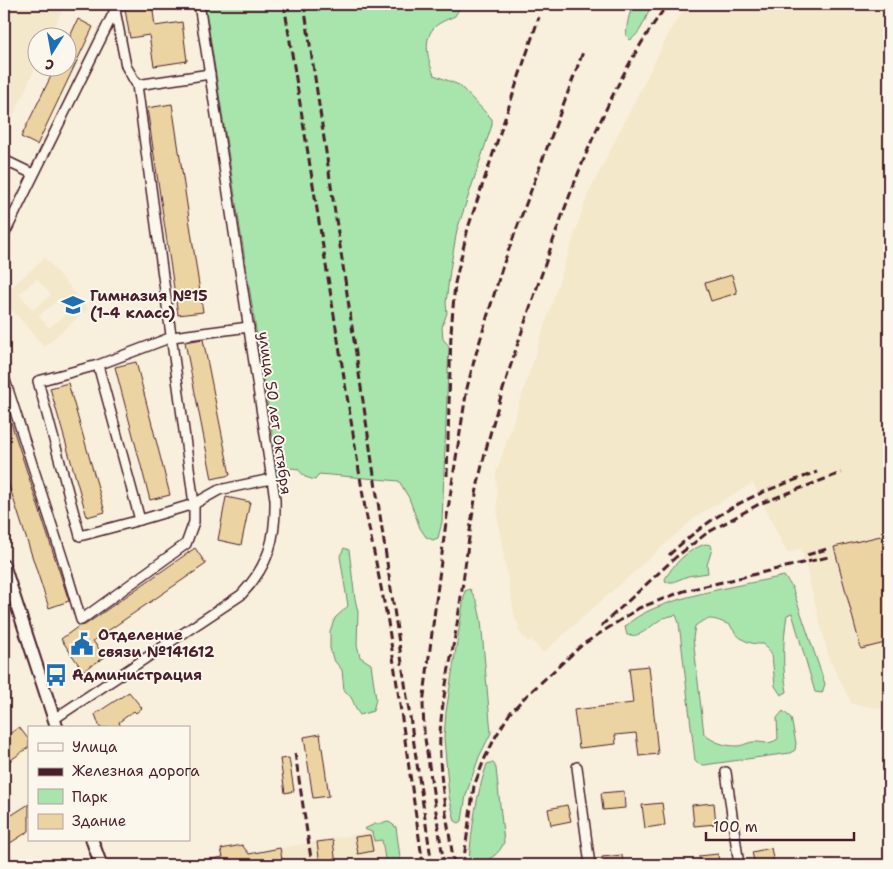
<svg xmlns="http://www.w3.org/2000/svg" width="893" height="869" viewBox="0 0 893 869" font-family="'Shantell Sans',sans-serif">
<rect width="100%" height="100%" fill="#f8f0dd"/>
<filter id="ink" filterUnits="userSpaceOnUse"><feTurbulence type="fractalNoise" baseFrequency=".02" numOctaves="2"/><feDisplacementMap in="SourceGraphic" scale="10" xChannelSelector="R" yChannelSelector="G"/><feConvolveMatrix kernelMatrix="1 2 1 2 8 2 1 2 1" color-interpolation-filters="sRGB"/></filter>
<g filter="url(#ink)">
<!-- built -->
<g fill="#f4e8cb" fill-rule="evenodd">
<path d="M4 4H65L50 37 38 38 37 64 4 136Z"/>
<path d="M688 4H889V710L852 704 829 659 801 548 787 553 753 483 698 515 543 653 531 639 528 642 517 629 520 627 515 619 498 523 496 474 587 196 671 29Z"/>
<path d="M45 258 88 309 44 347 4 300V293ZM37 279 51 295 33 310 19 294ZM57 301 67 313 49 328 39 316Z"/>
<path d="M373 831 382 840 386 865H215L213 859 223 857 221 849 242 845 249 854Z"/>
</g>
<!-- green -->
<g fill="#a7e5ac" stroke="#78826c">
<path d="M205 4H462L455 16C451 18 445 20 440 23 421 34 427 58 434 75L459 85 492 119V125L457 230 450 270 446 303 447 313 442 327 443 339 449 346 442 522 438 538 433 540 426 537 420 528 409 498 399 481 319 474 315 480 305 477 298 469 292 468 286 473 278 471Z"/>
<path d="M635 4H651C647 16 641 34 630 40L626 36C627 25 628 13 635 4Z"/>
<path d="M705 544 711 545 712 549 707 565 708 573 688 576 673 582H666L665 579C674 563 688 550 705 544Z"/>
<path d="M344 548 349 550 355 599 358 612 357 645 360 657 371 664 376 699 373 711 360 715C352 705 356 700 344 690L342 670 333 659 330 648V631L335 618 348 606 340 556Z"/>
<path d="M784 576 792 587 825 684 822 693 815 692 792 613 787 615C783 641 782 666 787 692L781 695 775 686 772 655 764 644C748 645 738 639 730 625 714 619 710 615 695 626L693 638 704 734C713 742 724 746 737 746 742 746 747 743 752 742 763 741 767 746 778 739L777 718 783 711 791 718 796 743 795 750 790 753 704 765 699 764 695 760 679 623 676 615C671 616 664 617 660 620 649 627 641 638 627 635L625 627C650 598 745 585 784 576Z"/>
<path d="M470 589 477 602 481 620 491 733 479 757 472 777 466 795 462 821 459 823 455 821 449 796 444 738 446 712 465 591Z"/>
<path d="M493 762 496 768 504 842C500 854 488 862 475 863L469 860C472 827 476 796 487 764Z"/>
<path d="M389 822 396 827 401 865H386L382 840 374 841 372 832 364 829 375 824Z"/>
</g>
<!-- building -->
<g fill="#ecd4a2" stroke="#4a1f2b">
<path d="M124 4H152L155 26 182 22 187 61 154 66 149 35 130 38Z"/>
<path d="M78 19 93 27 37 145 21 137 55 68H68V41Z"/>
<path d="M172 104 203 312 178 315 147 108Z"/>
<path d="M732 275 737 293 711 301 705 283Z"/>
<path d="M203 339 230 475 212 479 185 342Z"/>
<path d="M136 362 170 495 150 500 115 367Z"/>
<path d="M68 383 105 512 87 517 50 388Z"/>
<path d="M4 404H5L69 601 49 608 4 470Z"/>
<path d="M226 497 250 502 241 545 218 540Z"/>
<path d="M889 534V642L861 649 834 547Z"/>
<path d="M195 548 206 564 93 641 105 657 83 671 61 639 79 626 85 625Z"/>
<path d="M649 666 658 754 639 756 636 733 615 735 616 744 579 748 574 710 633 703 629 668Z"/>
<path d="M129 692 142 708 136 713 134 711 119 722 121 728H100L95 714Z"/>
<path d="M19 727 29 740V747L4 765V738Z"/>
<path d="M320 734 329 796 313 798 304 737Z"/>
<path d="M289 758 294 791 285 793 280 759Z"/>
<path d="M624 791 625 808 603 810 601 793Z"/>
<path d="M662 803 665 825 645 828 642 805Z"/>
<path d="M714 803 716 824 694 826 692 805Z"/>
<path d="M29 804V831L4 847V820Z"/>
<path d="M567 805 571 821 551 825 548 809Z"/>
<path d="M370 835 373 851 358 854 355 837Z"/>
<path d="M333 840 336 865H320L317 842Z"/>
<path d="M242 845 249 854 280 848 283 865H273L271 859 241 865H201V861L223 857 221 849Z"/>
<path d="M771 848 774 863 755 865 752 852Z"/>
<path d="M718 854 719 865H700L699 856Z"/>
<path d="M622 855 623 865H602V857Z"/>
</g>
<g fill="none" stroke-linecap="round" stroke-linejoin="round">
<defs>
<g id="street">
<path d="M137 85 210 74"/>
<path d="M4 160 33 174"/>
<path d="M4 235 118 4"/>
<path d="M98 365 140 520 80 536 38 381 98 365 172 337 249 327"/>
<path d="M4 377 64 563 81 620 186 544 194 522V504L137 85 126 66 115 10"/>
<path d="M140 520 194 504 219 490 271 479"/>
<path d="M54 719 241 595C269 565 276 539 275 499L199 4"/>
<path d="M577 767 590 865"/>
<path d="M726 772 739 865"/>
</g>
<g id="secondary">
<path d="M4 566 57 728"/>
<path d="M92 840 101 865"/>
</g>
</defs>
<!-- street casing -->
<use href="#street" stroke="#4a1f2b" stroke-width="12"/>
<!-- secondary casing -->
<use href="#secondary" stroke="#4a1f2b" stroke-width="15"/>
<!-- street -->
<use href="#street" stroke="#fbf7ec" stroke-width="9"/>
<!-- secondary -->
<use href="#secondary" stroke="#fbf7ec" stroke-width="11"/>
<!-- rail -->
<g stroke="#4a1f2b" stroke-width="3" stroke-dasharray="8 4" stroke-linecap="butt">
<path d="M284 4 365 508 388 622 423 865"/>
<path d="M304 4 432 865"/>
<path d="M447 476 451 333 455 283 468 228 539 17"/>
<path d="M669 555C691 534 717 515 744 501 768 489 793 481 817 472"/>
<path d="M807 555 827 549"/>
<path d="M601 626 676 557 707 533 759 504 841 473"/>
<path d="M295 753 312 865"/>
<path d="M444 865 424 732 423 704 446 522 467 388 475 357 503 265 583 52"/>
<path d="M454 865C448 822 438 778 440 734 442 695 452 657 458 618 465 570 470 521 480 474 498 396 526 320 552 244 580 164 617 71 668 4"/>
<path d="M463 865 474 786 484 760 496 736 510 713 524 698 582 645 639 608 684 591 828 557"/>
</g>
</g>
</g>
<!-- icons -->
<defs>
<symbol id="school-bare" viewBox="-9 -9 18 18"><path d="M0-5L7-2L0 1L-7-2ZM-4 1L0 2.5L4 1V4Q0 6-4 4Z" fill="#1f6fb2" stroke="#fbf7ec" stroke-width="2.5" paint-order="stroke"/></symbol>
<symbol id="civic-bare" viewBox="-9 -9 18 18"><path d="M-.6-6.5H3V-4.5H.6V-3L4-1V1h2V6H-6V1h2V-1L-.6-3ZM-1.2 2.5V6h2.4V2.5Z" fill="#1f6fb2" stroke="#fbf7ec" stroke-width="2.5" paint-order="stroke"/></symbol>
<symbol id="bus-bare" viewBox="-9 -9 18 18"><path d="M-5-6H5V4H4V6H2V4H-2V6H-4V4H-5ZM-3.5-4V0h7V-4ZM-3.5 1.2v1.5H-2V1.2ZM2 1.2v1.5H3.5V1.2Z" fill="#1f6fb2" stroke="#fbf7ec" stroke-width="2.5" paint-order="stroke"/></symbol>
</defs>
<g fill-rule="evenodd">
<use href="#school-bare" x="57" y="289" width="32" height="32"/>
<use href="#civic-bare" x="66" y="628" width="32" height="32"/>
<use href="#bus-bare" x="40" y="659" width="32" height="32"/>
</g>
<g text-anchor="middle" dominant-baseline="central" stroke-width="4" stroke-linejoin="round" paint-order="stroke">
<!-- poi labels -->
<g font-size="15" font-weight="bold" fill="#4a1f2b" stroke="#fbf7ec" text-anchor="start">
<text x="90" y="296">Гимназия №15<tspan x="90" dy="17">(1-4 класс)</tspan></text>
<text x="98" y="635">Отделение<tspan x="98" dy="17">связи №141612</tspan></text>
<text x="72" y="675">Администрация</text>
</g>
<!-- street labels -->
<g font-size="15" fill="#4a1f2b" stroke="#fbf7ec">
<text transform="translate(275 413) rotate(82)">улица 50 лет Октября</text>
</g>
</g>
<!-- margin -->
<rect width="893" height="869" fill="none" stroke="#fbf7ec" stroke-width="20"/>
<rect x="10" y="10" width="873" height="849" fill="none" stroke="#4a1f2b" stroke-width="2" filter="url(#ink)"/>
<!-- legend -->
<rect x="28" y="726" width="162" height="115" fill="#fbf7ec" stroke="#b4a19f"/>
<rect x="38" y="743" width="25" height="8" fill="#fbf7ec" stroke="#b4a19f"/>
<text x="72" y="752" font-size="15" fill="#4a1f2b">Улица</text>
<rect x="38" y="768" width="25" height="8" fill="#4a1f2b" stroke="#b4a19f"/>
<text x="72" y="776" font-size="15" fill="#4a1f2b">Железная дорога</text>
<rect x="38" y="789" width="25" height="15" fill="#a7e5ac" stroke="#b4a19f"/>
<text x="72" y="802" font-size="15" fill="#4a1f2b">Парк</text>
<rect x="38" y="814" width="25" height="15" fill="#ecd4a2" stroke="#b4a19f"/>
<text x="72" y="826" font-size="15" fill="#4a1f2b">Здание</text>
<!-- north arrow -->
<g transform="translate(52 52) rotate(191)"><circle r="24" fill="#fbf7ec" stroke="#b4a19f"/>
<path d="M0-4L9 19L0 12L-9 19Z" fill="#1f6fb2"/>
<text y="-8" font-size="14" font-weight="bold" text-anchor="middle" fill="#4a1f2b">С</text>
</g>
<!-- scale -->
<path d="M706 832v8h148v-8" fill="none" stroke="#4a1f2b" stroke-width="2.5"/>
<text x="713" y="832" font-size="15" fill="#4a1f2b" stroke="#fbf7ec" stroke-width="4" paint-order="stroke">100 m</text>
</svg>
